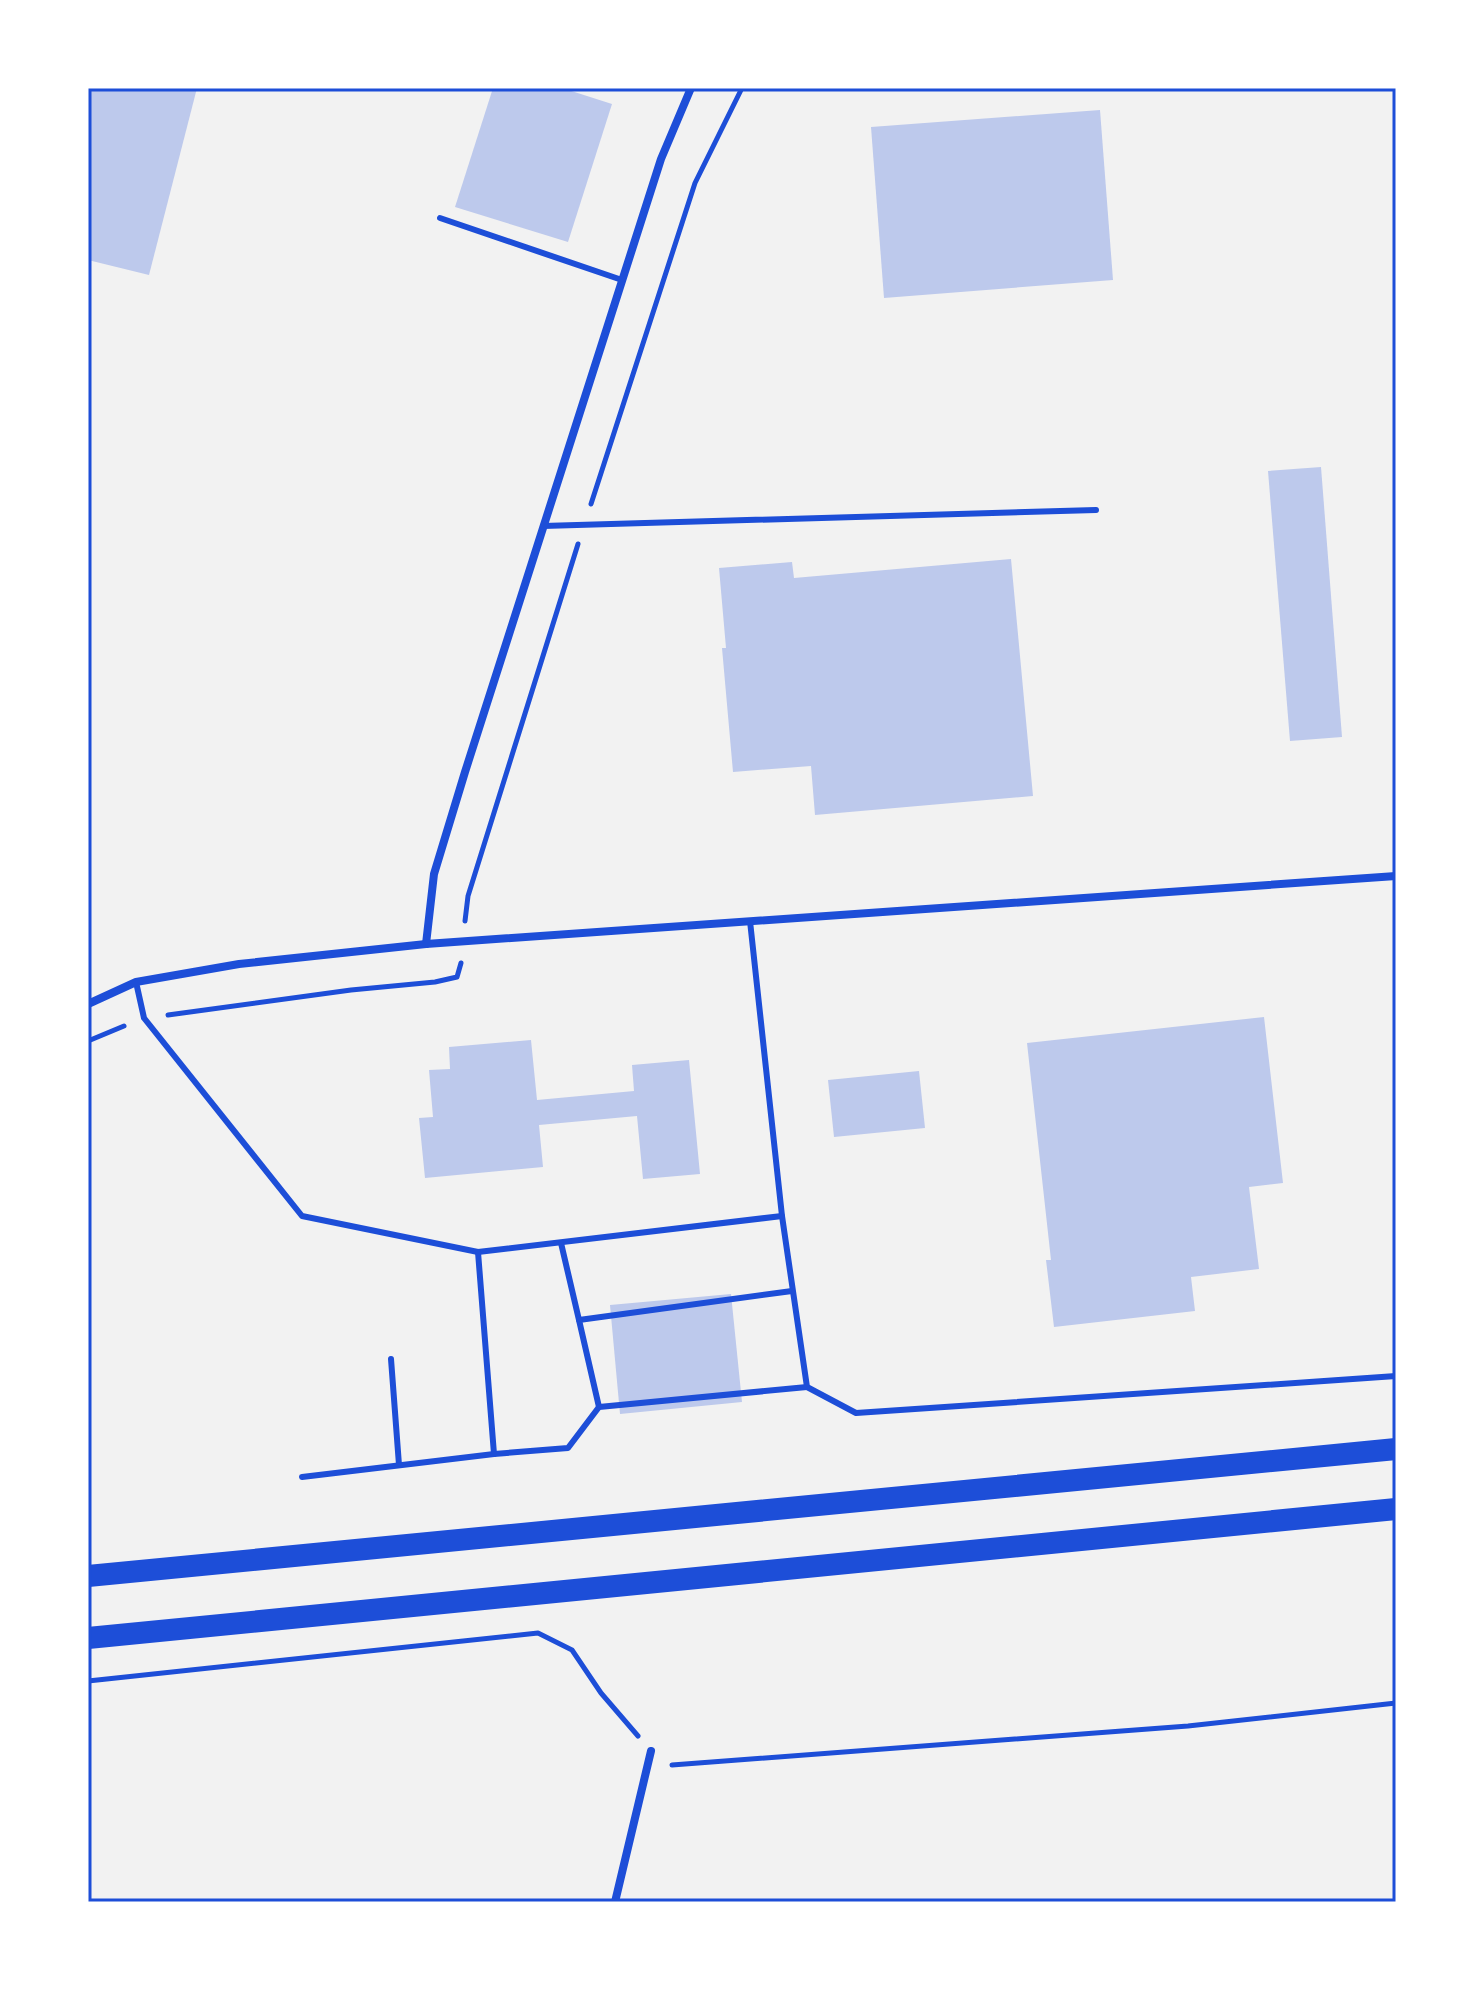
<svg xmlns="http://www.w3.org/2000/svg" width="1484" height="1990" viewBox="0 0 1484 1990" font-family="Bitter,serif">
<rect width="100%" height="100%" fill="#f2f2f2"/>
<!-- building -->
<g fill="#bdc9ec">
<path d="M88 88H197L149 275 88 260Z"/>
<path d="M493 88H562L612 104 568 242 455 207Z"/>
<path d="M1100 110 1113 280 884 298 871 127Z"/>
<path d="M1321 467 1342 737 1290 741 1268 471Z"/>
<path d="M1011 559 1033 796 815 815 811 766 733 772 722 648H726L719 568 792 562 794 578Z"/>
<path d="M1264 1017 1283 1183 1249 1187 1259 1269 1191 1277 1195 1311 1054 1327 1046 1260H1051L1027 1043Z"/>
<path d="M531 1040 537 1100 634 1091 632 1065 689 1060 700 1174 643 1179 637 1116 539 1125 543 1167 425 1178 419 1118 433 1117 429 1070 450 1069 449 1047Z"/>
<path d="M919 1071 925 1128 834 1137 828 1080Z"/>
<path d="M731 1294 742 1402 620 1414 610 1305Z"/>
</g>
<g fill="none" stroke-linecap="round" stroke-linejoin="round">
<!-- path -->
<g stroke="#1d4ed8" stroke-width="5">
<path d="M591 504 695 183 742 88"/>
<path d="M465 921 468 896 578 544"/>
<path d="M168 1015 351 990 435 982 457 977 461 963"/>
<path d="M88 1041 124 1026"/>
<path d="M88 1681 538 1633 572 1650 601 1693 638 1736"/>
<path d="M672 1765 1188 1726 1396 1703"/>
</g>
<!-- service -->
<g stroke="#1d4ed8" stroke-width="6">
<path d="M440 218 622 280"/>
<path d="M543 526 1096 510"/>
<path d="M750 921 782 1216 807 1387 856 1413 1396 1376"/>
<path d="M136 982 144 1018 302 1216 478 1252 782 1216"/>
<path d="M561 1243 579 1320 792 1291"/>
<path d="M478 1252 494 1454"/>
<path d="M579 1320 599 1407"/>
<path d="M391 1359 399 1465"/>
<path d="M302 1477 494 1454 568 1448 599 1407 807 1387"/>
</g>
<!-- minor -->
<g stroke="#1d4ed8" stroke-width="8">
<path d="M426 944 434 874 465 772 661 159 691 88"/>
<path d="M88 1004 136 982 239 964 426 944 1396 876"/>
<path d="M615 1902 651 1751"/>
</g>
<!-- trunk -->
<g stroke="#1d4ed8" stroke-width="22">
<path d="M88 1576 1396 1449"/>
<path d="M88 1638 1396 1509"/>
</g>
</g>
<!-- border -->
<rect width="1484" height="1990" fill="none" stroke="#ffffff" stroke-width="180"/>
<rect x="90" y="90" width="1304" height="1810" fill="none" stroke="#1d4ed8" stroke-width="3"/>
</svg>
